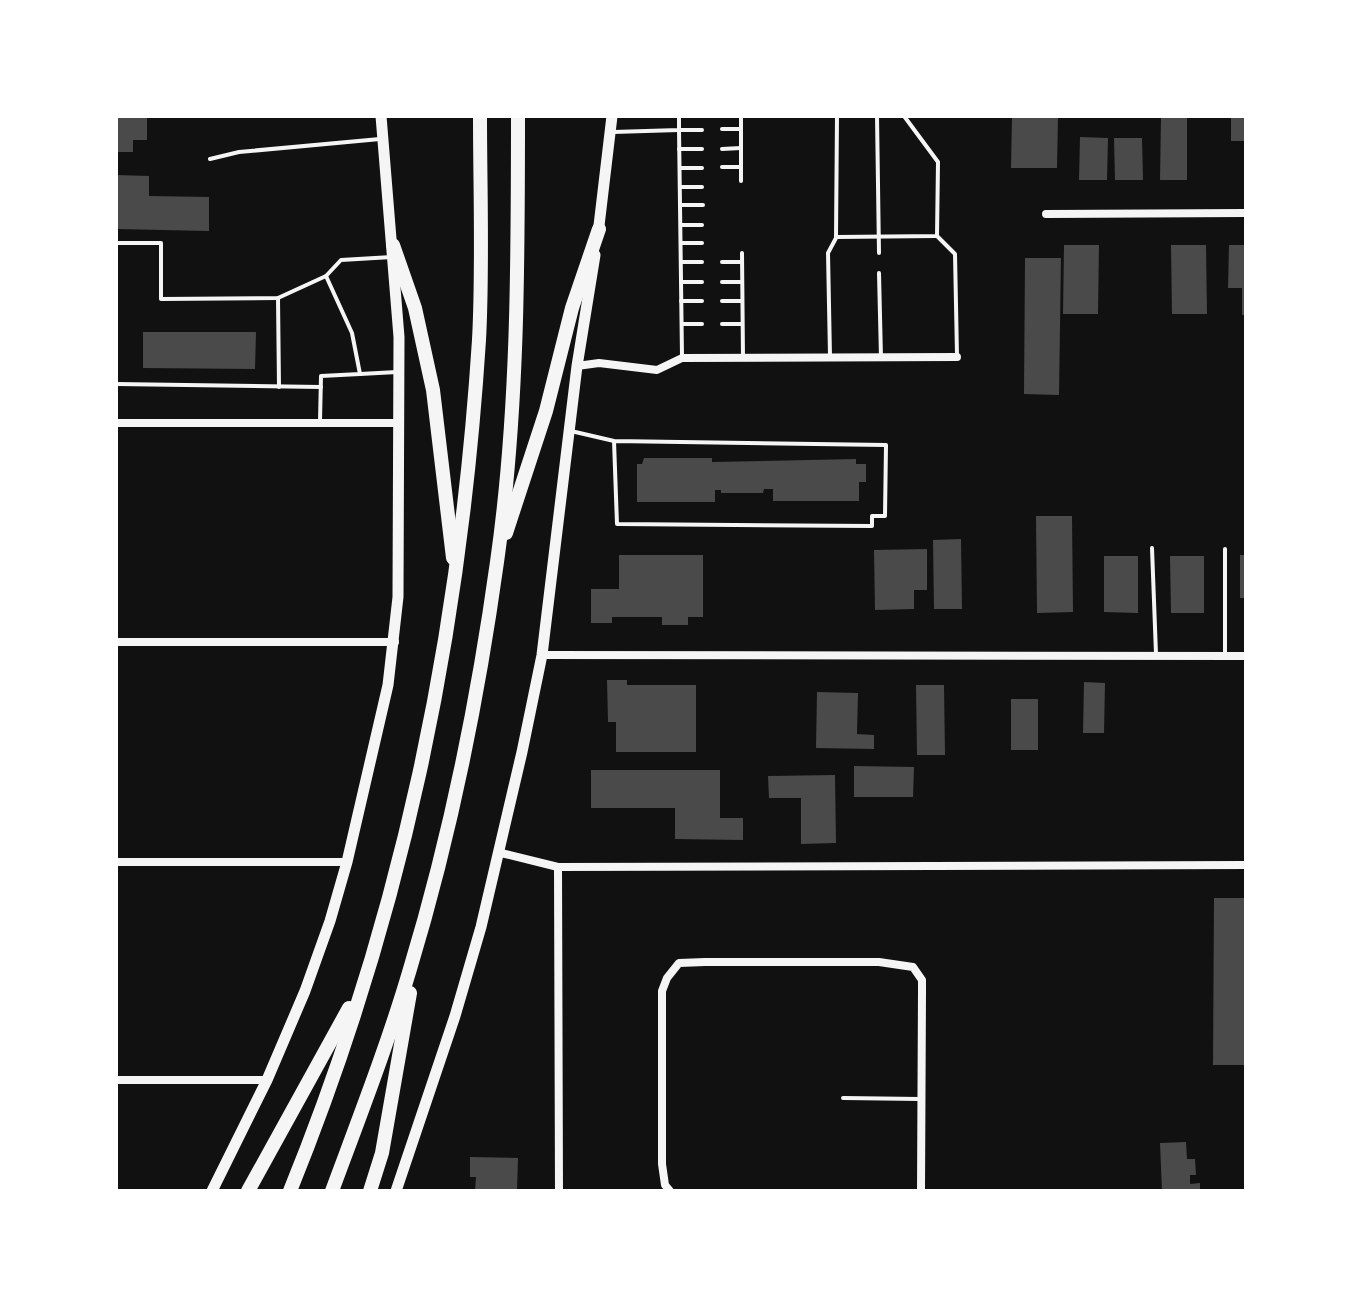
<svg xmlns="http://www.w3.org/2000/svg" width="1362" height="1307" viewBox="0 0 1362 1307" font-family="Overpass,sans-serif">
<rect width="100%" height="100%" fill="#111"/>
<!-- building -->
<g fill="#4a4a4a">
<path d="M116 116H147V140H133V152H116Z"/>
<path d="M1012 116H1058L1057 168H1011Z"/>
<path d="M1161 116H1187V180H1160Z"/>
<rect x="1231" y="116" width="15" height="25"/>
<path d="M1080 137 1108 138 1107 180H1079Z"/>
<path d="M1114 138H1142L1143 180H1115Z"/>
<path d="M116 175 149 176V196L209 197V231L116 229Z"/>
<path d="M1064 245H1099L1098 314H1063Z"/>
<path d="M1171 245H1206L1207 314H1172Z"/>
<path d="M1229 245H1246V315H1242V288H1228Z"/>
<path d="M1025 258H1061L1059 395 1024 394Z"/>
<path d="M143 332H256L255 369 143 368Z"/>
<path d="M644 458H712V462L856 459V464H866V482H859V501H773V489H764L763 493H721V490H715V502H637V464H642Z"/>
<path d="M1036 516H1072L1073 612 1037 613Z"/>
<path d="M961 539 962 609H934L933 540Z"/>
<path d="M927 549V590H914V609L875 610 874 550Z"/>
<path d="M619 555H703V617H688V625H662V617H612V623H591V589H619Z"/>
<rect x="1240" y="555" width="6" height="43"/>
<path d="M1104 556H1138V613L1104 612Z"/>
<path d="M1170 556H1204V613H1171Z"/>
<path d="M607 680H627V685H696V752H616V722H608Z"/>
<path d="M1084 682 1105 683 1104 733H1083Z"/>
<path d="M916 685H944L945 755H917Z"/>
<path d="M817 692 858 693 857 734 874 735V749L816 748Z"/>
<rect x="1011" y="699" width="27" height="51"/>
<path d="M854 766 914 767 913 797H854Z"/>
<path d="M591 770H720V818H743V840L675 839V808H591Z"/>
<path d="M835 775 836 843 801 844V798H769L768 776Z"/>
<path d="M1214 898H1245L1244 1065H1213Z"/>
<path d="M1186 1142 1187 1159H1195L1196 1175H1190V1184L1200 1183V1191H1162L1160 1143Z"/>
<path d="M470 1157 518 1158 517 1191H475L476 1177H470Z"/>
</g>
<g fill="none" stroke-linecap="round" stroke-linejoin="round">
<!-- service -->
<g stroke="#f5f5f5" stroke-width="4">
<path d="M741 116V181"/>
<path d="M837 116 836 237 937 236 938 162 904 116"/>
<path d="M877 116 879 253"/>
<path d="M722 129H741"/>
<path d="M613 132 679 130V116"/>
<path d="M679 149H702"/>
<path d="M722 149 741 148"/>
<path d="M210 159 239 152 380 139"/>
<path d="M722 167H741"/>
<path d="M680 168H702"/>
<path d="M680 187H702"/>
<path d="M680 205H703"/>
<path d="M681 225H702"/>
<path d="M937 236 955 254 957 355"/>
<path d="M116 243H161V299L278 298 326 276 352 333 360 374 321 376 320 421"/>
<path d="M681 243H702"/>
<path d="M742 253 743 358"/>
<path d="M681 262H702"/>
<path d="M722 262H742"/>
<path d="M879 273 881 358"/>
<path d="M326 276 341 260 392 257"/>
<path d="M681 282H702"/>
<path d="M722 282H742"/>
<path d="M278 298 279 387"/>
<path d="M681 301H702"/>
<path d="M722 301H742"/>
<path d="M682 324H702"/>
<path d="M722 324H742"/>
<path d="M682 356 679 130H702"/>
<path d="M830 356 828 253 836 238"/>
<path d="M360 374 397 372"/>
<path d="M116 384 321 387"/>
<path d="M571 431 614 441 617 524 872 526V516H885L886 445 614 441"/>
<path d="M1152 548 1156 654"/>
<path d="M1225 549V655"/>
<path d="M843 1098 920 1099"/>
</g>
<!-- minor -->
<g stroke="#f5f5f5" stroke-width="8">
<path d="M1046 214 1246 213"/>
<path d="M577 366 599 363 657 370 682 358 957 357"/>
<path d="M116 423H399"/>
<path d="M116 642H395"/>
<path d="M542 655 1246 656"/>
<path d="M501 853 558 867 1246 865"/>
<path d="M116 862H347"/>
<path d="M558 867 559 1191"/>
<path d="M116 1080H267"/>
<path d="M670 1191 665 1185 662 1164V991L667 978 679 963 705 962H879L913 967 922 980V991L921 1191"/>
</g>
<!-- secondary -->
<g stroke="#f5f5f5" stroke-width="11">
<path d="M598 234 612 116"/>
<path d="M212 1191 267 1080 305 991 330 921 347 862 388 685 398 597 399 337 381 116"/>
<path d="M396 1191 455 1016 481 927 522 752 542 655 577 366 595 255"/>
</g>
<!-- motorway -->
<g stroke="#f5f5f5" stroke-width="14">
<path d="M393 245 415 308 433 390 453 558"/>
<path d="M506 533 546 411 572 308 599 229"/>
<path d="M248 1191 349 1008"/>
<path d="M290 1191C402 915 460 637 479 340 483 266 480 190 480 116"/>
<path d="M332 1191C359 1118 388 1044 410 969 450 837 478 699 497 562 518 415 518 264 518 116"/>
<path d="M370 1191 382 1153 410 993"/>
</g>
</g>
<!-- border -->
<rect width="1362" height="1307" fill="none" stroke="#ffffff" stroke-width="236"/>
</svg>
